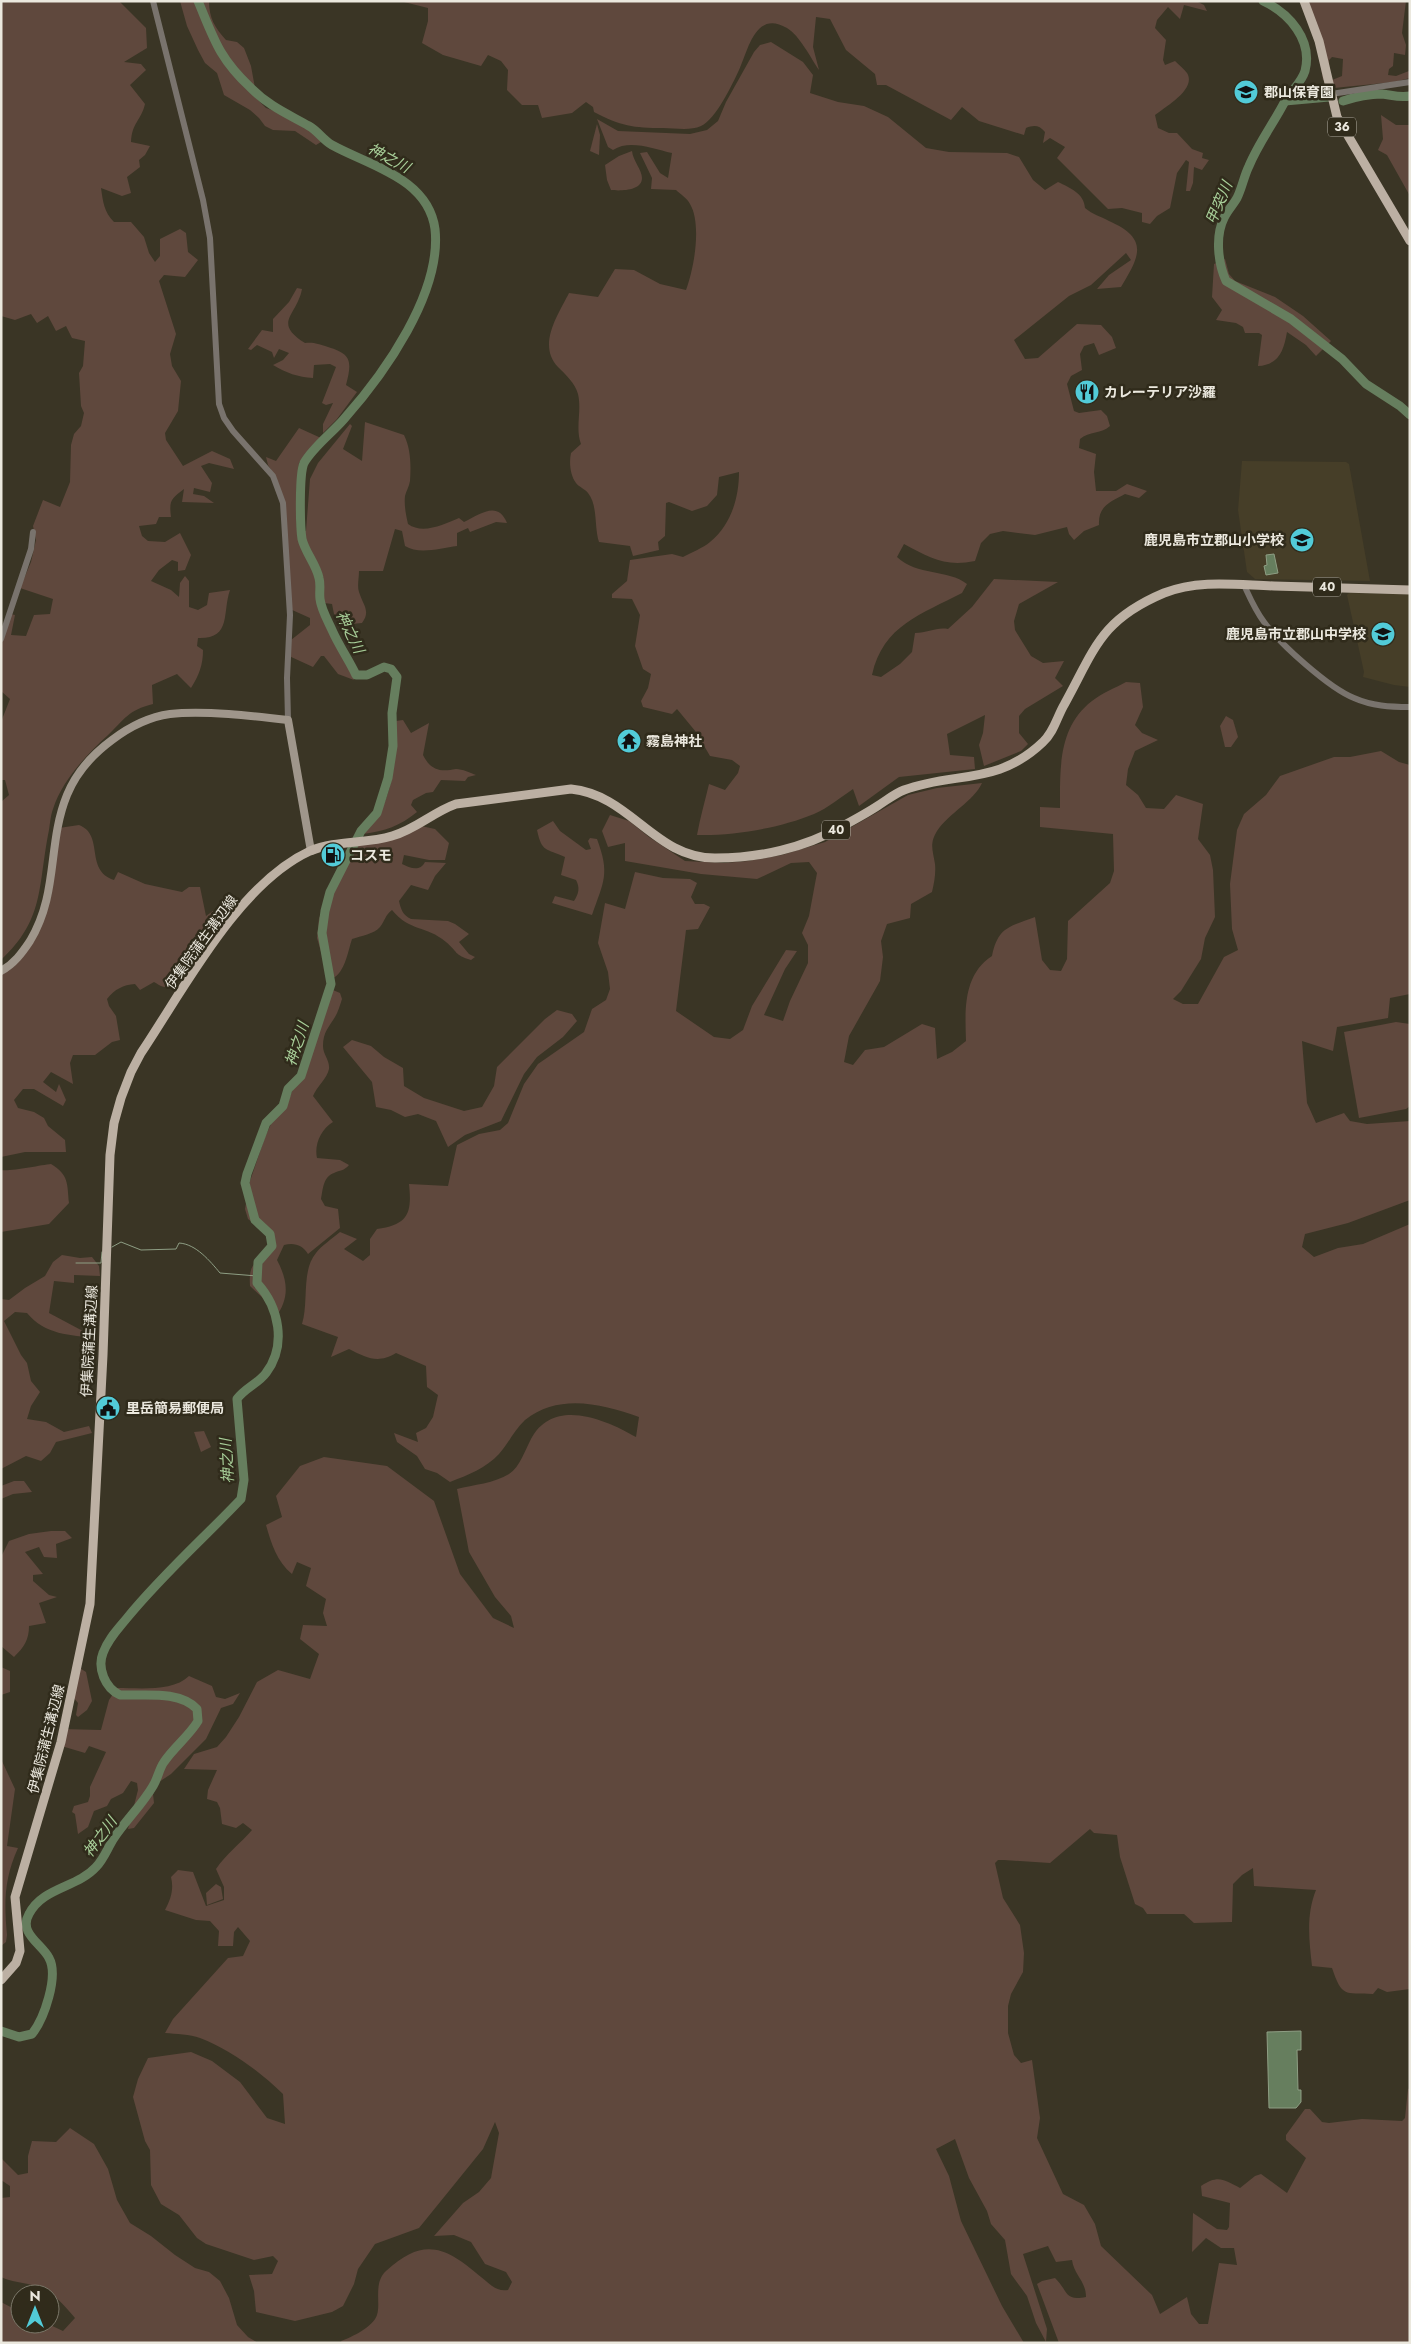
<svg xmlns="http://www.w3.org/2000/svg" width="1411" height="2344" viewBox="0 0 1411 2344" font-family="Jost,'Noto Sans JP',sans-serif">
<rect width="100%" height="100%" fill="#3a3525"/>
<!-- built -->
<g fill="#463e28">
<path d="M1242 461 1346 462 1349 464 1370 581 1255 579 1247 572 1238 510Z"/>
<path d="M1349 593 1410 594V687L1394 685 1363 677 1364 672 1347 595Z"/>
</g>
<!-- green -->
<g fill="#5f483d">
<path d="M1 1H119L146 28 147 48 124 62 141 64 146 70 130 85 145 104C141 121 132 122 131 142L150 146 145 155 139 160 140 167 127 177 131 193 122 196 101 188C103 202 104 212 114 222H131L144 237 149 253 155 262 160 256V239L180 229 186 233 188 252 198 260 185 277 164 275 159 281 176 334 170 354 172 366 181 381 178 411 165 433 166 440 183 466 212 451 230 459 234 469 209 463 201 466 212 483 210 492 194 488 193 494 204 496 214 503 182 502 184 489C171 499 169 500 171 517H159L156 524 139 526 142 536 148 541 165 542 180 533 191 555 185 570 178 571V562L172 560 159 570 151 581 171 590 179 597 180 583 185 576 189 581V607L198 610 207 605 209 593 230 590C222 613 232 639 198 638L197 646 203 650C203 665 199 675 191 688L177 674 152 685 153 704C128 710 125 719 107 736 86 755 62 781 53 809 50 817 50 827 48 835 38 888 44 920 1 960V802L9 795 5 780H1V722L10 699 1 691V639L10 614 15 615 11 635 26 636 34 615 50 614 53 599 20 588 31 562 36 540 33 526 43 500 60 507 70 482 71 445 74 434 81 426 84 413 81 406 79 373 83 366 85 341 72 338 66 326 56 331 48 316 37 323 31 314 15 320 1 316Z"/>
<path d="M180 1H209C209 18 215 28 226 40L237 42 244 48 251 66 257 99 266 108 295 118 326 139 316 145 295 131 273 130 265 126 259 118 250 110 224 95 217 73 205 63 198 50 187 26Z"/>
<path d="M400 1H1196L1204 5 1207 11 1184 5 1180 19 1168 7 1157 20 1155 28 1166 40 1163 60 1165 65 1175 61C1179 65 1184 69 1187 73 1197 89 1165 107 1155 115L1158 128 1169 133H1177L1192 149 1203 153 1202 158 1209 160 1202 170 1194 167 1193 183 1190 191H1186L1189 162 1186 160 1177 173 1170 208 1157 216 1150 224 1142 222V213L1122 208 1108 209 1057 158 1065 147 1050 138 1043 143 1045 132C1039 125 1034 125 1026 128L1024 135 979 121 962 107 951 120 886 85H877L875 74 846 50 830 19 816 17 813 47 819 70C810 57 800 36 787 28 755 9 748 51 739 70 732 85 716 119 701 126 690 131 675 128 663 128 633 128 621 126 594 112L593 107 586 102 572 113 542 118 538 105H522L507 90 508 70 501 61 488 55 481 66 443 55 422 43 428 21V8Z"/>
<path d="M1301 1H1406L1402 33 1406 45 1405 55 1394 53 1393 66 1389 69 1388 75 1396 76 1409 71 1410 78 1394 82 1334 88 1325 83 1342 76 1343 59 1332 57 1329 60 1330 78 1323 80 1318 51Z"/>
<path d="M771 42 803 62 813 75 810 93 838 102 864 106 888 117 926 148 949 152 1007 153 1019 157 1033 180 1045 190 1058 182C1070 188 1084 193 1085 208 1093 215 1100 216 1109 221 1150 239 1139 257 1121 287L1097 289 1109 275 1131 260 1126 253 1091 285 1069 296 1014 340 1025 359 1038 358 1077 324 1101 325 1112 337 1116 348 1099 355 1094 343 1084 346 1080 354 1082 370 1071 376 1067 384 1074 411 1079 413 1101 410 1107 416 1110 426C1102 434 1089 431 1080 439L1079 448 1096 454 1094 472 1096 491H1116L1127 484 1147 491 1139 498 1125 494C1110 502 1098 506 1099 525L1084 531 1074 540 1069 534 1067 527 1035 535 1003 531 990 534 981 543 975 561C945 567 930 558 904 544L897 557C917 576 948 569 967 584L962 593C922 614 883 625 872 675L881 677 900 664 912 652 915 633C928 633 936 627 948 629L972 607 994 579 1058 582 1019 604 1014 621 1015 630 1031 656 1043 663 1064 661 1055 678 1063 686 1025 709 1019 716V733L1028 744 1021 751 984 766 979 745 983 733 985 715 947 734 950 755 974 757 975 769 899 777 859 806 853 789C841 797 828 808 814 814 780 828 734 836 697 835 700 818 705 801 709 784L725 790 738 773 740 766 732 760 710 756 696 732 677 709 672 714 643 707 641 701 648 688 651 674 643 669 635 646 640 615 632 599 612 598V594L627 581 630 560 672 554 683 557C692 552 703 548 710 542 731 525 739 498 739 472L719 477 717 495 707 506 692 511 669 502 666 503 665 536 658 542 659 550 633 556 630 546 599 542C594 527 598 505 588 493 585 489 579 487 576 483 570 475 569 462 571 453L581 444C575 428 582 411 578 394 575 383 566 375 558 367 537 345 558 315 569 293L598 297 615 269 634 270 660 284 686 290C694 269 702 224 690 204 687 198 680 194 676 190L651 189 652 178 640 153 647 152 660 173 668 178 672 153C653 149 630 139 613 150L608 147 597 119 618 131 690 134 707 130 718 121 726 102 754 52 760 45Z"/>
<path d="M1381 115 1396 125H1410V196L1387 155 1378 150 1383 139Z"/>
<path d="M597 124 600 135 599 155 590 151Z"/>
<path d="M632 151C633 161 642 170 642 178 642 191 620 191 611 190L607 180 605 165 619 156Z"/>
<path d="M1225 259 1229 274 1235 281 1275 297 1303 316 1331 341 1316 356 1306 345 1287 332C1284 350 1279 365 1258 366L1262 335 1259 333H1245L1243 327 1236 323 1216 320 1222 310 1212 297 1214 264Z"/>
<path d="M297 288 302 289C297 316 272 322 305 343 314 342 318 344 328 347 352 354 352 362 346 385L357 392 337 419 323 433V424L333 403 326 405 322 403 336 367 330 364 314 365 313 378C298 377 286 373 273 365L283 360 289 353 279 349 274 358 272 352 257 345 251 350 248 349 262 330 273 332V319L289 302Z"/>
<path d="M365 422 404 435C411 449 411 466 410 481 409 487 406 491 405 496 404 506 406 515 408 524 423 535 444 524 459 518L464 522C480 514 498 500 507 523L496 522 470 532 468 528 457 533V546C441 548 419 555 405 546L402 531 395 529 383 571H359C359 578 357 586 359 592 363 605 371 611 362 623L341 625 334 614 332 604 324 603 334 636 354 680 338 674 324 656H321L313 667 289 656 291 640 310 625V618L290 609 286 524 276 477 268 465 266 457 276 461 299 428 321 438 299 463 296 495 297 530 306 531 310 479 318 463 350 424 352 426 343 449 362 461Z"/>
<path d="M1126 682 1140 683 1143 707 1135 725 1142 733 1158 740 1135 751 1128 769 1126 785 1138 795 1146 808 1164 809 1176 795 1203 804 1198 839 1210 855 1213 870 1215 917 1205 938 1201 959 1181 991 1173 999 1183 1004H1198L1224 957 1238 950 1232 929 1230 884 1237 830 1244 814 1266 795 1280 776 1334 757H1350L1381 751 1399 762 1410 765V994L1390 998 1388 1018 1337 1027 1333 1051 1302 1041 1307 1103 1316 1123 1344 1113 1350 1121 1367 1124 1410 1121V1200L1348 1223 1305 1234 1302 1247 1314 1257 1338 1248 1363 1244 1410 1224V1989L1387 1992 1378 1988 1373 1994C1344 1993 1342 1997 1332 1968L1312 1966C1309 1939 1306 1915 1316 1890L1254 1886 1253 1868 1242 1875 1233 1884 1232 1922 1194 1923 1184 1914H1147L1143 1908 1135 1904 1120 1857 1117 1835 1094 1833 1090 1829 1050 1863 1004 1860H998L995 1863 1003 1898 1020 1925 1024 1953 1023 1972 1011 1994 1008 2006V2033L1014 2055 1021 2063 1032 2060 1040 2118 1037 2138 1063 2194 1084 2205 1095 2224 1101 2246 1152 2295 1160 2314 1187 2297 1191 2314 1199 2324H1208L1219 2263 1237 2265 1234 2248H1221L1206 2238 1192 2252 1193 2213 1217 2229 1227 2230 1229 2227 1230 2203 1202 2196 1201 2186C1218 2175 1223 2179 1240 2188L1255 2176 1261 2174 1287 2193 1306 2158 1286 2140V2135L1305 2109H1310L1322 2122 1329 2123 1362 2119 1402 2121 1405 2118 1408 2089 1410 2088V2343H1059L1037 2284 1042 2281 1055 2278C1069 2292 1064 2301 1086 2297 1086 2281 1074 2275 1072 2260L1056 2262 1048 2246 1023 2254 1047 2329 1046 2342 1036 2323 1027 2296 1011 2274 1005 2240 991 2224 987 2211 969 2178 955 2139 936 2149 949 2176 961 2221 1002 2306 1024 2343H342L341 2341C352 2337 373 2327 377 2315 381 2303 373 2283 386 2271 424 2236 446 2247 481 2277 490 2284 496 2292 508 2290L512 2282 506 2272 485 2264 471 2242 454 2235 434 2236 463 2203 479 2192 491 2178 499 2133 495 2122 483 2149 419 2228 375 2244 358 2269 354 2284 343 2306 332 2312 295 2321 256 2312 254 2291 249 2275 272 2274 278 2261 273 2256 254 2260 206 2244 197 2238 179 2215 161 2204 151 2185 150 2150 145 2141 133 2097 138 2079 148 2058 191 2052 212 2061 240 2082 267 2118 285 2124 283 2094C259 2071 231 2050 200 2038 190 2034 176 2034 165 2033L173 2019 228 1958 243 1956 250 1941 238 1927 234 1932 233 1946H218L219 1931 210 1921 196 1920 165 1910C171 1899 174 1889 171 1877L178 1870 193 1872 206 1906 224 1900V1887L216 1869C226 1854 241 1843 252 1830L243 1823 236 1828 222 1824 220 1808 217 1802 207 1799 208 1790 217 1770 184 1769 194 1754 217 1747 226 1737 239 1717 257 1682 278 1670 310 1679 319 1654 300 1639 303 1625 327 1626 323 1613 326 1599 306 1586 311 1568 297 1562 292 1574C277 1562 271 1543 266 1525L282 1517 276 1496 300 1466 324 1457 387 1466 434 1501 460 1574 493 1618 514 1628 511 1616 495 1597 469 1552 457 1489C473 1485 495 1483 509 1474 520 1467 525 1450 531 1439 553 1397 605 1419 636 1437L639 1417C602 1404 559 1393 525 1420 514 1430 509 1443 499 1454 486 1468 468 1475 450 1482L437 1473 425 1469 417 1456 397 1442 394 1433 418 1442 416 1433 426 1428 433 1417 438 1395 427 1387 426 1366 396 1353C378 1364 367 1358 349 1349L331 1357 338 1337 302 1324C309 1302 301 1271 316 1253 322 1245 332 1239 340 1232L357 1239 344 1249 363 1261 370 1255V1239L377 1229C409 1225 412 1212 409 1184L448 1186 457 1145 479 1134 500 1130 508 1123 524 1084 538 1064 584 1032 592 1009 606 1000 610 989 608 972 598 943 605 903 625 909 635 872 663 878 690 879 697 883 691 897 695 904H704L710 907 698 929 686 930 676 1011 714 1037 730 1039 743 1030 752 1006 786 950 797 951 785 969 764 1015 783 1021 790 1001 808 963V945L802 933 809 916 817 873 809 862 791 863 757 879 701 874 625 861V843L608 847 602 831 610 815 629 821 649 837 685 861 724 863 748 861 782 855 825 842 908 795 937 788 982 783C974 801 949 813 937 831 929 844 933 851 935 864 936 874 934 883 932 892L911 904 910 918 887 924 881 941 883 957 880 981 849 1036 844 1062 853 1065 865 1050 884 1047 922 1024 935 1028 937 1059 952 1052 966 1041C965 1010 963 975 992 956 998 927 1009 927 1035 917L1042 960 1050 970 1061 971 1067 959 1068 921 1110 883 1114 871 1113 834 1040 827V807L1060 808C1060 769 1058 727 1092 701 1102 693 1115 688 1126 682Z"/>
<path d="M1226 716 1233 720 1238 737 1231 747H1225L1220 726Z"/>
<path d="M403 720 411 733 429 723 423 755C431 771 441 772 456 769 462 769 471 773 476 775L468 777 465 781 441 780 433 792 426 793 413 800 411 805 417 812C400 826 385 831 363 834 367 826 375 821 380 813 394 785 397 752 396 721Z"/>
<path d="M553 821 560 831 586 850 591 849 588 841 590 838 597 839C610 874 604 881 592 915L552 903 555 896 574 901C579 893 580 888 576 880L561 875 565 857C546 848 542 853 537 830Z"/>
<path d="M79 825C105 835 84 870 114 880L118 872 145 884 182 892 189 887H200L206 916 213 911 220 919C212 929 174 985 168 987 162 988 158 984 154 982L140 990 135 984C123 985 115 989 107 999L109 1006 116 1016 120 1040 112 1042 95 1055H73L70 1063 73 1084 51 1072 43 1082 56 1092 59 1084 66 1100 63 1106 34 1089H23L14 1100 18 1108 34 1112 44 1118 48 1126 65 1140 66 1152H25L1 1157V972L41 926 51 897 59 828Z"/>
<path d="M421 826 435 829 449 843 445 860H429L404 855 402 864C410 868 420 872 425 862L446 863 435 876 428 890 411 885 399 901C401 910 403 915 411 919L448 921 455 924 469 934 459 942 469 954 475 957 471 960C454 955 458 952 446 942 426 925 410 932 392 910 385 915 385 921 380 927 374 934 361 936 352 939 348 951 344 978 329 979L317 938 319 918 358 844Z"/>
<path d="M328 988 340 993 342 999C340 1005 338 1012 335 1017 329 1027 323 1032 323 1046 323 1055 330 1060 329 1069 327 1079 317 1086 313 1096L333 1122C321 1129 314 1145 317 1158L340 1160 349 1165C344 1171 340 1170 334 1173 323 1177 323 1189 321 1199L325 1206 338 1209 340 1228 308 1254C303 1245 294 1242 284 1245L277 1260C288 1281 290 1298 275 1318L266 1301 250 1286C248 1257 260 1266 270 1248L264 1231 248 1219 245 1209 250 1181 265 1137 271 1124 286 1106 322 1019Z"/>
<path d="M557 1010 572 1014 577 1021 563 1037 537 1057 524 1074 501 1121 465 1135 448 1147 436 1121 418 1114 405 1117 391 1110 376 1107 372 1082 343 1047 352 1040 371 1046 384 1057 403 1068 404 1086 424 1098 464 1111 482 1107 494 1086 497 1067 545 1019Z"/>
<path d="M1396 1022 1410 1024V1106L1406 1109 1359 1118 1344 1032Z"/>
<path d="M51 1164C69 1175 67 1183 69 1203L49 1224 1 1232V1170C9 1172 41 1165 51 1164Z"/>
<path d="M62 1255 80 1258 92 1257 99 1266 100 1276 74 1275V1283L54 1281 49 1313 96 1338C70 1335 45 1335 27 1313L15 1312 4 1321 21 1355 27 1363 31 1381 40 1392 31 1406 27 1419 46 1422 64 1432 89 1426 92 1433 56 1442 50 1453 41 1461 26 1456 1 1469V1299L9 1300 25 1288 45 1276 53 1262Z"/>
<path d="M204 1431 211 1447 201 1452 194 1432Z"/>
<path d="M14 1481H24L32 1492 13 1494 1 1499V1486Z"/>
<path d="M51 1531H65L72 1538 56 1544 57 1558 44 1557 39 1547 25 1552 43 1574 33 1575V1581L49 1595 57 1597 39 1603 46 1623 29 1626C29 1640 24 1647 14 1657L1 1646V1557L9 1541 29 1534Z"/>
<path d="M75 1665 86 1672 92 1701 87 1710 78 1717 76 1715 78 1703 69 1692Z"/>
<path d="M1 1667 10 1671V1692L1 1695Z"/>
<path d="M189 1676 212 1686 216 1697 225 1699 240 1693 233 1704 221 1708 206 1739 171 1774 159 1782 153 1794 154 1803 134 1828 128 1829 138 1790 137 1783 131 1781 123 1793 111 1799 107 1806 94 1811 88 1827 78 1834 75 1814 72 1812 74 1806 88 1802 90 1796V1787L106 1752 89 1746 85 1753 58 1745 61 1729 101 1730 109 1700 117 1688C139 1688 173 1692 189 1676Z"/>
<path d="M1 1759 15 1789 7 1846 18 1848C4 1879 4 1902 7 1935L6 1942 1 1946Z"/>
<path d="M216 1884 221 1887 223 1899 207 1905 206 1893Z"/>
<path d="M70 2128 94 2144 108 2169 117 2200 130 2223 151 2236 175 2255 195 2268 209 2272 220 2281 229 2298 237 2325 248 2337 258 2343H1V2302L20 2312V2324H48L63 2331 75 2318C63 2304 51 2289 32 2285 21 2282 12 2282 1 2277V2198L10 2197V2186L1 2180V2158L18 2175 28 2173V2156L32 2141 56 2142Z"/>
</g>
<!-- water -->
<g fill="#667e5e" stroke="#8e9e84">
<path d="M1274 554 1278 573 1266 575 1264 566 1267 565 1266 555Z"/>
<path d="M1301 2031V2050H1297L1298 2090H1301V2102L1296 2108H1269L1267 2032Z"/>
</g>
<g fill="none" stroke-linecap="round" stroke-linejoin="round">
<!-- stream -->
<g stroke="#8e9e84" stroke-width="1">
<path d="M112 1247 121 1242 141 1250 176 1249 179 1243C196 1244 210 1261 220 1273L257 1276"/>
<path d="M76 1263H101L102 1252"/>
</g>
<!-- river -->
<g stroke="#667e5e" stroke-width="9">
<path d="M1263 1C1289 13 1313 40 1305 71 1301 84 1290 91 1284 103 1273 124 1258 144 1249 166 1244 176 1242 188 1237 198 1233 205 1227 211 1224 218 1215 236 1218 263 1226 281L1291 319 1342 359 1366 384 1400 406 1410 415"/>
<path d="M1285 101 1329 97"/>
<path d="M1343 101C1355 97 1369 94 1382 94 1392 95 1399 98 1410 96"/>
<path d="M1 2031 19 2037 32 2034C44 2019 59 1976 49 1958 42 1944 18 1933 29 1914 43 1887 77 1888 96 1867 104 1859 108 1847 114 1838 126 1820 142 1805 153 1786 158 1778 159 1769 164 1762 174 1747 189 1736 198 1721L197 1709C179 1690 144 1696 120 1695 105 1688 97 1668 103 1653 108 1639 118 1629 127 1618 162 1575 203 1539 241 1499L244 1480 237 1399C245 1388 259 1383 266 1373 287 1345 279 1307 257 1283L258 1262 272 1246 270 1234 255 1220 245 1183 247 1174 266 1123 283 1106 288 1089 301 1076 331 984 322 933 325 911 330 892 361 831 377 813 388 778 393 746 392 713 397 677 391 669 384 667 367 675H356C349 660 339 646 332 630 328 621 321 609 320 599 319 592 321 585 319 578 316 564 305 552 302 539 300 526 299 474 304 463 313 447 332 433 344 419 384 374 442 293 435 229 428 178 370 166 332 145 323 140 318 131 309 126 286 113 270 107 250 87 219 58 214 39 198 1"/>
</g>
<!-- tertiary -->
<g stroke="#79736d" stroke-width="6">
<path d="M153 1 203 200 210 238 219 404 224 418 233 431 273 476 283 503 290 615 287 678 288 720"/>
<path d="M1331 94 1410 82"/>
<path d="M1244 585C1250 598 1255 610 1264 622 1280 644 1329 688 1354 698 1372 706 1390 707 1410 707"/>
<path d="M1 639 31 549 33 532"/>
</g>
<!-- secondary -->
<path stroke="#9f968b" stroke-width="8" d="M1 971C14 964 22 953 30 941 59 893 47 844 67 795 76 773 93 754 112 740 129 727 149 717 170 714 203 710 254 716 288 720L311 851"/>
<!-- primary -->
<g stroke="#bcb0a3" stroke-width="9">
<path d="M1304 1 1319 41 1337 117 1410 241"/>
<path d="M1 1980 16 1963 20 1951 15 1897 61 1742 90 1604 103 1355 110 1155 114 1123 121 1098 131 1072 141 1053C184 989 238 884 310 851 336 840 366 844 392 836 415 830 433 812 456 804L571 789C631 795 655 859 716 858 759 858 804 848 841 827 854 820 867 813 879 805 887 800 894 794 904 790 955 771 997 786 1043 742 1054 732 1057 717 1064 705 1095 649 1100 620 1164 593 1199 579 1238 585 1274 586 1319 587 1365 589 1410 590"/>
</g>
</g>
<!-- icons -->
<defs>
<symbol id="school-disc" viewBox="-11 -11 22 22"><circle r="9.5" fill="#52cbd8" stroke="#302b1b"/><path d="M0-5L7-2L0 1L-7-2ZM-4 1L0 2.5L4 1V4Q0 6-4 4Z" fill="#111"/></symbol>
<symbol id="restaurant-disc" viewBox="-11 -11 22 22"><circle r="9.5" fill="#52cbd8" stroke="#302b1b"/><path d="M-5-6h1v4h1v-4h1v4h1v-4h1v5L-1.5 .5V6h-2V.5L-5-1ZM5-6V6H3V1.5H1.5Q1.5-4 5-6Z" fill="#111"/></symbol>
<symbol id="temple-disc" viewBox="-11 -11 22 22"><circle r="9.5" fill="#52cbd8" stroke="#302b1b"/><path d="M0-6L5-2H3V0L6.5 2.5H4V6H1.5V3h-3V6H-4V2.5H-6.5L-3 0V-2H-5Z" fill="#111"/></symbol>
<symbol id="fuel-disc" viewBox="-11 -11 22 22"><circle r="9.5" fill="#52cbd8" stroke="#302b1b"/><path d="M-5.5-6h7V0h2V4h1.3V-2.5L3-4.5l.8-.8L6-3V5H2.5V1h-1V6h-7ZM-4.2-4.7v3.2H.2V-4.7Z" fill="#111"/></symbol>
<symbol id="civic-disc" viewBox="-11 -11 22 22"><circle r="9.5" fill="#52cbd8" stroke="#302b1b"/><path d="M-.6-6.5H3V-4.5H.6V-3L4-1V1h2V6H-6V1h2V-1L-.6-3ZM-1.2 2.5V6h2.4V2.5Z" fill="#111"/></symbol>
</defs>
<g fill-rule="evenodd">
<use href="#school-disc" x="1232" y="78" width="28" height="28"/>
<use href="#restaurant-disc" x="1073" y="378" width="28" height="28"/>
<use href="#school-disc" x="1288" y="526" width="28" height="28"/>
<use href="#school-disc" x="1369" y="620" width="28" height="28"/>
<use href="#temple-disc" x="615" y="727" width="28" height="28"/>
<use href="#fuel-disc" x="319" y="841" width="28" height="28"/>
<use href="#civic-disc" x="94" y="1394" width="28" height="28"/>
</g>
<g text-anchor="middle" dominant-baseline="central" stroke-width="5" stroke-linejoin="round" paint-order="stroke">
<!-- shield labels -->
<g fill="#302b1b" stroke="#b3afa4" stroke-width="1">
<rect x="1328" y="117.5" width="28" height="19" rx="4"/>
<rect x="1313" y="577.5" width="28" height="19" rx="4"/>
<rect x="822" y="820.5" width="28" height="19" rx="4"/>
</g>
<g font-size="12" font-weight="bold" fill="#ebe8de">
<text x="1342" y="127">36</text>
<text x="1327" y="587">40</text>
<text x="836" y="830">40</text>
</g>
<!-- poi labels -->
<g font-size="14" font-weight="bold" fill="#ebe8de" stroke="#302b1b" text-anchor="start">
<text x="1264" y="92">郡山保育園</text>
<text x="1104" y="392">カレーテリア沙羅</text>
<text x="1284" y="540" text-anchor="end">鹿児島市立郡山小学校</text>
<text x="1366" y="634" text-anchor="end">鹿児島市立郡山中学校</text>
<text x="646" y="741">霧島神社</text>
<text x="350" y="855">コスモ</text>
<text x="126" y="1408">里岳簡易郵便局</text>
</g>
<!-- street labels -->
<g font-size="14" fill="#ebe8de" stroke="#302b1b">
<text transform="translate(201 942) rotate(-54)">伊集院蒲生溝辺線</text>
<text transform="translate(89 1341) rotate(-87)">伊集院蒲生溝辺線</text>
<text transform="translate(46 1739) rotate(-76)">伊集院蒲生溝辺線</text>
</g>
<!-- water labels -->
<g font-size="15" font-style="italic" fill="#a8cf99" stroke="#302b1b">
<text transform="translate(389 158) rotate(28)">神之川</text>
<text transform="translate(1219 203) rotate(-67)">甲突川</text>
<text transform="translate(350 632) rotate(64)">神之川</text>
<text transform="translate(297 1044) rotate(-72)">神之川</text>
<text transform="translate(227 1461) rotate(-93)">神之川</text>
<text transform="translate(100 1837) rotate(-54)">神之川</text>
</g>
</g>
<!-- border -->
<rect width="1411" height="2344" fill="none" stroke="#ebe8de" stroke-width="5"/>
<!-- north arrow -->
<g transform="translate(35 2309)"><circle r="24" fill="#302b1b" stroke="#7b7769"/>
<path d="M0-4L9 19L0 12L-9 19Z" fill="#52cbd8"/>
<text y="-8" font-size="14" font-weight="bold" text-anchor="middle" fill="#ebe8de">N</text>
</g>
</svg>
